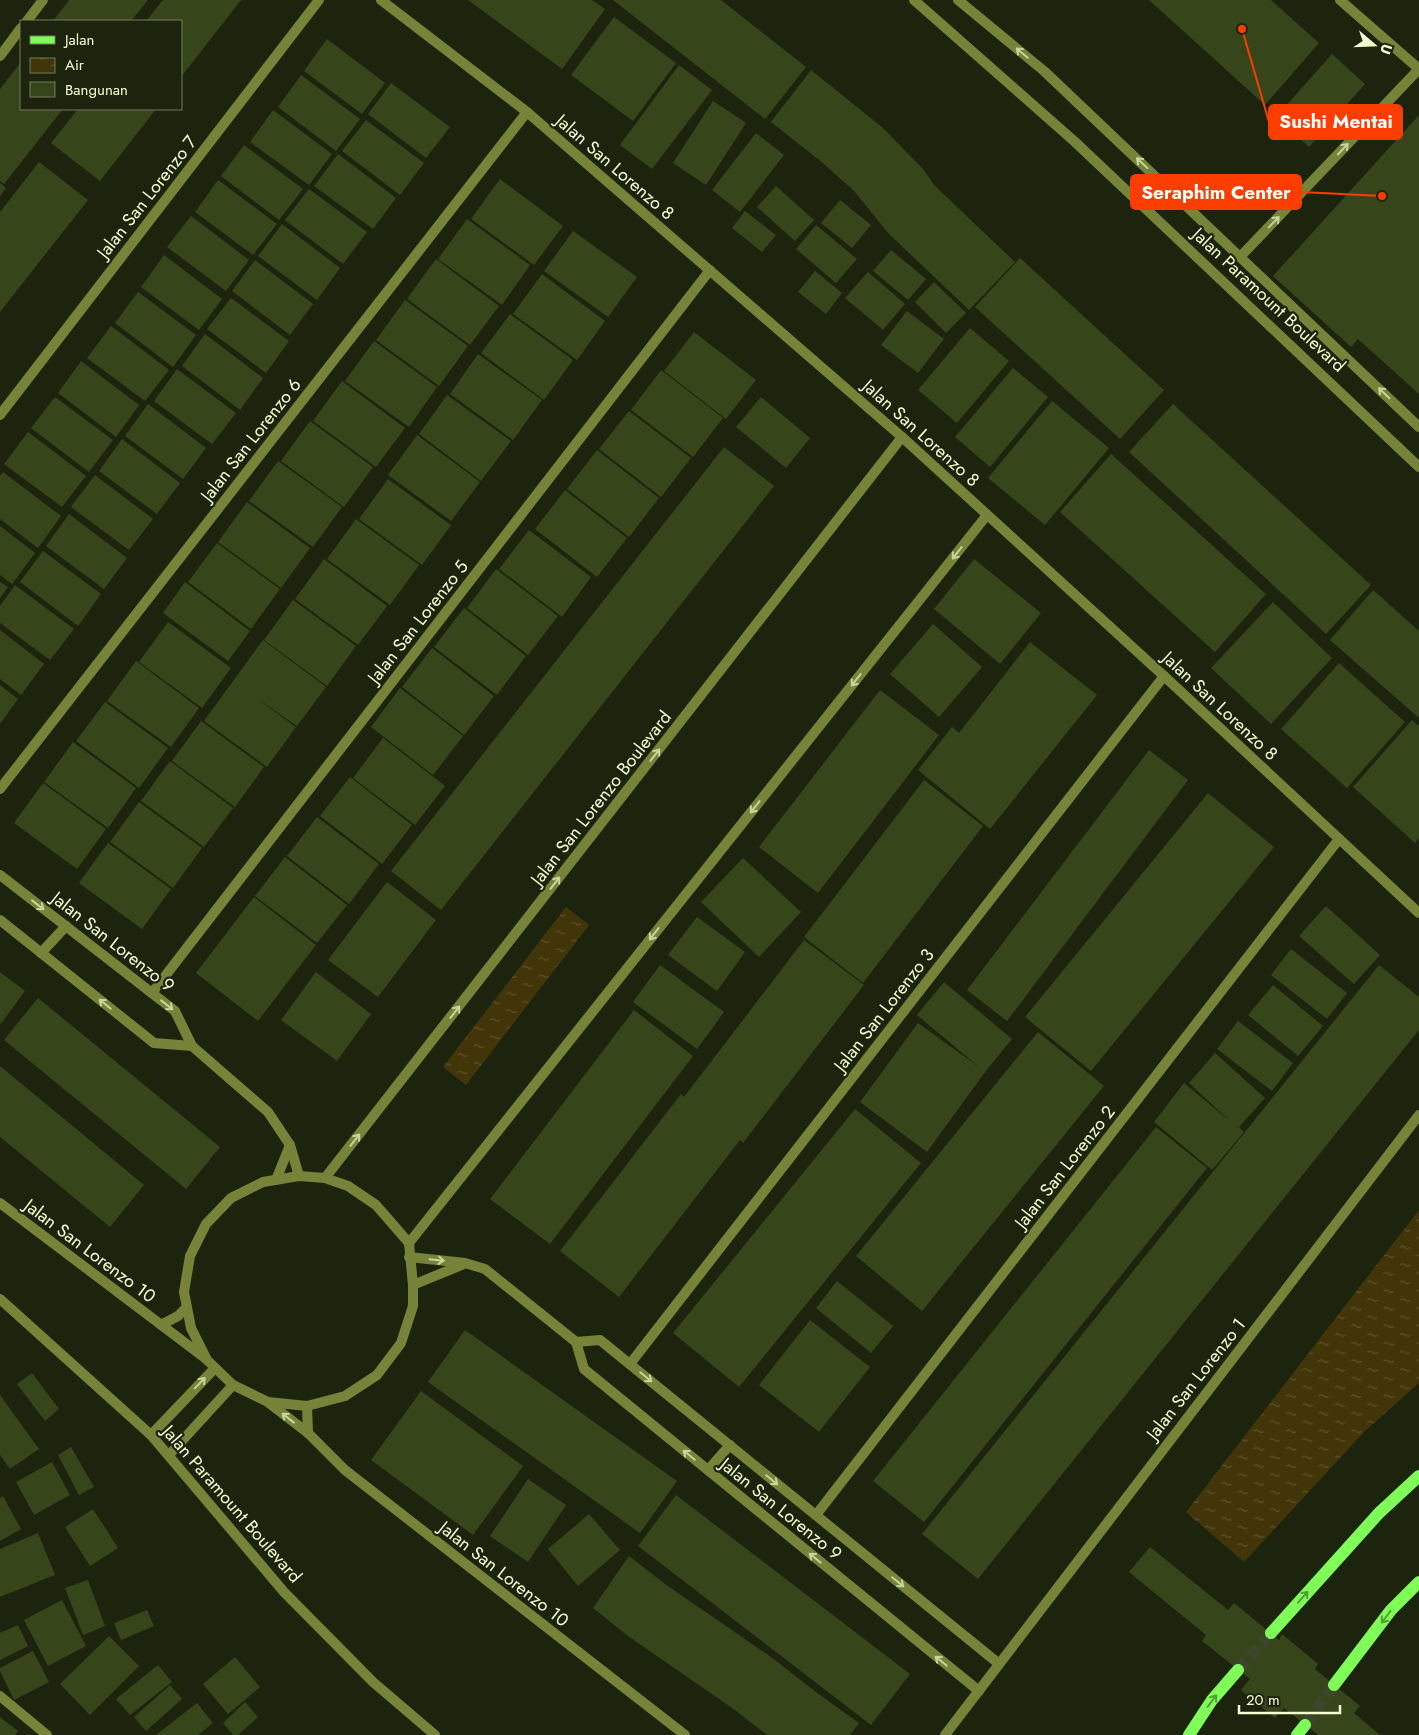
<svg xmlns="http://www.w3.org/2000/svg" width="1419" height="1735" viewBox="0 0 1419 1735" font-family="Jost,sans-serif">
<defs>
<pattern id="water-ripples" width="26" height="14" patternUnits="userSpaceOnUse" patternTransform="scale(1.25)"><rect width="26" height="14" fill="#42350a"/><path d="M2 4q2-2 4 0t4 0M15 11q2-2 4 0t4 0" fill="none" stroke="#5e532d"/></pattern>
</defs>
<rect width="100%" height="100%" fill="#1d240e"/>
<!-- water -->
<g fill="url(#water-ripples)">
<path d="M566 907 589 925 466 1085 443 1067Z"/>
<path d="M1419 1210V1383L1364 1432 1244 1562 1186 1512Z"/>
</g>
<!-- building -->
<g fill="#36451a">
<path d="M69 0H148L131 21H53Z"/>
<path d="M163 0H241L181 77V21H146Z"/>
<path d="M468 0H592L605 9 562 69Z"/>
<path d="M613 0H721L806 67 765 119Z"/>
<path d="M1149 0H1271L1319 43 1265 105Z"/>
<path d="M614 17 676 63 633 121 571 75Z"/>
<path d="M327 39 385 83 362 114 304 71Z"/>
<path d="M1332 54 1365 84 1309 147 1276 117Z"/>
<path d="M21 62V109H63L4 184 0 181V89Z"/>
<path d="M679 65 712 90 652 169 620 145Z"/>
<path d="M811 70 883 128 923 169 935 186 1015 262 969 310 889 234 854 191 823 163 771 122Z"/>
<path d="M301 75 360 119 336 151 278 107Z"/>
<path d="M391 83 450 127 426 158 368 114Z"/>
<path d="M713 101 746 123 706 185 673 163Z"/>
<path d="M78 109H156L100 181 51 143Z"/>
<path d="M273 110 332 154 309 185 250 142Z"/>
<path d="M1419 115V394L1358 339 1351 347 1273 276Z"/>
<path d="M366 120 424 163 400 195 342 151Z"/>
<path d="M756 133 784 155 740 212 712 190Z"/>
<path d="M244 145 303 189 279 220 221 176Z"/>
<path d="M338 154 396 198 373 229 314 186Z"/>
<path d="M39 162 88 200 0 312V212Z"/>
<path d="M500 179 563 226 534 265 471 219Z"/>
<path d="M218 180 277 224 253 255 195 212Z"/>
<path d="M0 183 6 188 0 196Z"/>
<path d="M776 186 814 220 795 241 757 207Z"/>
<path d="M309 189 367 232 343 264 285 220Z"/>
<path d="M840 200 871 225 852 248 821 223Z"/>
<path d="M745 211 776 235 762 252 732 228Z"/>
<path d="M191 216 249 260 226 291 167 247Z"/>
<path d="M467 219 530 265 502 305 438 259Z"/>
<path d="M282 224 340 268 317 300 258 256Z"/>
<path d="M816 225 857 259 836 283 796 249Z"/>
<path d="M573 231 637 277 608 317 544 271Z"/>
<path d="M891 250 926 279 908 300 873 271Z"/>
<path d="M164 255 222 299 199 330 141 287Z"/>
<path d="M1020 258 1164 390 1120 439 975 307Z"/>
<path d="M436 259 499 306 470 345 407 299Z"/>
<path d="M255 260 313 304 290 335 232 291Z"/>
<path d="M815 271 842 293 826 314 798 292Z"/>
<path d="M868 272 905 304 883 330 845 298Z"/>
<path d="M542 274 605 321 577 360 513 314Z"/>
<path d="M934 282 966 313 946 333 915 302Z"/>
<path d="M138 292 196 335 173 367 115 323Z"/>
<path d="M231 298 289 341 266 373 207 329Z"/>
<path d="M405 300 468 346 439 386 376 340Z"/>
<path d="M907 311 944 339 918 373 881 345Z"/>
<path d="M510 314 573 360 544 400 481 353Z"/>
<path d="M111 326 169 370 145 401 87 358Z"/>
<path d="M970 328 1009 361 957 423 918 390Z"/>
<path d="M694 332 756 380 726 419 664 371Z"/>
<path d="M205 334 263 378 240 410 182 366Z"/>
<path d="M374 341 437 387 409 427 345 381Z"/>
<path d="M478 354 542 400 513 440 450 394Z"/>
<path d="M81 361 139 405 116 437 58 393Z"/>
<path d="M1013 368 1048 397 990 467 955 437Z"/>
<path d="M177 369 236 413 212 444 154 401Z"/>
<path d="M661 370 723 418 693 457 631 410Z"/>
<path d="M342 381 405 428 376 467 313 421Z"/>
<path d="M447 395 511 441 481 481 419 434Z"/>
<path d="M55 397 113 440 89 472 31 428Z"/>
<path d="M761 397 810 438 786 468 736 427Z"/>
<path d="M1052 401 1109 448 1045 525 988 478Z"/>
<path d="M148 404 206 448 183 479 125 436Z"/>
<path d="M1173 404 1371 585 1326 634 1129 452Z"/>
<path d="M629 411 691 458 661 497 599 449Z"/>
<path d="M310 421 373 467 344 507 281 461Z"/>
<path d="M28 432 86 476 62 507 4 464Z"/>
<path d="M417 435 480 482 451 521 388 475Z"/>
<path d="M122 439 180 483 157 514 99 471Z"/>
<path d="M724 447 774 486 441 910 391 871Z"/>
<path d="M597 450 659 498 629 537 567 489Z"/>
<path d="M1111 454 1266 594 1215 652 1060 512Z"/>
<path d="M278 461 342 507 313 547 249 501Z"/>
<path d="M3 472 61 516 38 548 0 519V476Z"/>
<path d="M95 475 153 519 129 550 71 507Z"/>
<path d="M388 479 451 525 422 565 359 519Z"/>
<path d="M565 490 627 538 597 577 535 529Z"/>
<path d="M247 502 310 548 281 588 218 542Z"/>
<path d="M69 514 127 558 104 589 46 546Z"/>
<path d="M356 519 419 565 390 605 327 559Z"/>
<path d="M0 526 35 553 12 584 0 575Z"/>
<path d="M529 530 591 577 562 617 499 569Z"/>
<path d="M217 543 280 589 251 629 188 582Z"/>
<path d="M43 551 101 594 78 626 20 582Z"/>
<path d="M324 559 387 606 358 645 295 599Z"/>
<path d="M974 559 1041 613 1000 664 934 609Z"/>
<path d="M496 569 558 616 528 655 467 608Z"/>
<path d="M0 582 8 587 0 598Z"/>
<path d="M185 582 250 631 228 661 163 613Z"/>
<path d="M15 585 74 629 50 660 0 623V606Z"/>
<path d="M1373 590 1419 631V718L1330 640Z"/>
<path d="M293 600 356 646 327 686 264 640Z"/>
<path d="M1273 602 1332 658 1271 724 1211 668Z"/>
<path d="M464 608 526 656 497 695 434 647Z"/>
<path d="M168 622 231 668 202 708 139 662Z"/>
<path d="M933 624 982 667 939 717 890 674Z"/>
<path d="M0 630 44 664 21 695 0 679Z"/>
<path d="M263 640 326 687 297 726 255 697 296 727 267 767 204 721Z"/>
<path d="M1030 642 1097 695 990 829 918 770 952 727 959 733Z"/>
<path d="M432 648 494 696 464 735 402 687Z"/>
<path d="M136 661 199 708 171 747 107 701Z"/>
<path d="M1339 663 1405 722 1347 788 1281 729Z"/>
<path d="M0 685 18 699 0 724Z"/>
<path d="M400 688 463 736 433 775 371 727Z"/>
<path d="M880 690 939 735 818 893 759 847Z"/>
<path d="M105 702 168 748 139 788 76 741Z"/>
<path d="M1412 720 1419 726V838L1415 843 1353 787Z"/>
<path d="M201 721 264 767 235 807 172 761Z"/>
<path d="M383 738 445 786 415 825 353 778Z"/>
<path d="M73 742 136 788 108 828 44 782Z"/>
<path d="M1149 750 1188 780 1007 1021 967 990Z"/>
<path d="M170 761 233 808 204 847 141 801Z"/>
<path d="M350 777 412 825 382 864 320 816Z"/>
<path d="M924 780 983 826 863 983 804 937Z"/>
<path d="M43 783 106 829 77 869 14 823Z"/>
<path d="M1208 793 1274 847 1091 1071 1025 1017Z"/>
<path d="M139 802 202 848 173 888 110 842Z"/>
<path d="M317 817 379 864 349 904 287 856Z"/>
<path d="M108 843 171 889 142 929 79 883Z"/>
<path d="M285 857 347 905 317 943 255 896Z"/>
<path d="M743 858 801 912 759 957 701 902Z"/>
<path d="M387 882 436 920 378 997 328 960Z"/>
<path d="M254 897 316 945 258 1021 196 973Z"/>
<path d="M1326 906 1380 955 1354 984 1299 936Z"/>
<path d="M697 917 745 952 717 991 668 955Z"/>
<path d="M804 940 864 985 743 1143 740 1140 619 1297 560 1251 681 1094 684 1097Z"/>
<path d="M1291 949 1347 993 1327 1019 1271 975Z"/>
<path d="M660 965 724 1012 697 1049 633 1002Z"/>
<path d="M1379 965 1419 997V1030L978 1579 922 1534Z"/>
<path d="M0 972 25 991 0 1025Z"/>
<path d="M316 972 371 1014 337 1061 281 1020Z"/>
<path d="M944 982 1012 1039 985 1072 927 1152 860 1102 918 1023 979 1067 917 1015Z"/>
<path d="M1273 985 1323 1026 1298 1056 1248 1015Z"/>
<path d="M38 998 220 1147 186 1189 4 1040Z"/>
<path d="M634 1010 693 1056 550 1244 490 1199Z"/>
<path d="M1238 1021 1293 1063 1272 1091 1217 1049Z"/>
<path d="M1038 1032 1104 1086 922 1311 856 1256Z"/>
<path d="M1215 1053 1265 1098 1239 1127 1244 1132 1212 1170 1154 1122 1184 1083 1231 1122 1189 1083Z"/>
<path d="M0 1066 144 1185 110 1227 0 1137Z"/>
<path d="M855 1109 921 1163 739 1387 673 1333Z"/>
<path d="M1156 1127 1207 1168 924 1522 873 1481Z"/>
<path d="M837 1281 893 1326 871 1353 816 1308Z"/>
<path d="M810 1320 870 1367 819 1432 759 1385Z"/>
<path d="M465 1330 677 1481 640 1533 428 1382Z"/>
<path d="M32 1373 59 1409 45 1421 17 1384Z"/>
<path d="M421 1391 523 1466 473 1535 371 1460Z"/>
<path d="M0 1395 39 1449 10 1469 0 1455Z"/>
<path d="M71 1447 94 1487 79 1495 58 1455Z"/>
<path d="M52 1462 70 1495 34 1515 16 1482Z"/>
<path d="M528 1479 566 1505 528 1562 490 1536Z"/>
<path d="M676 1495 910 1674 871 1725 638 1546Z"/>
<path d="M3 1496 21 1529 0 1541V1498Z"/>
<path d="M93 1509 118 1548 90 1566 65 1527Z"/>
<path d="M589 1514 620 1550 578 1586 548 1549Z"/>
<path d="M38 1533 55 1575 0 1597V1549Z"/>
<path d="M1150 1547 1228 1610 1234 1603 1279 1640 1282 1634 1318 1664 1315 1669 1360 1706 1354 1713 1380 1735H1318L1284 1708 1275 1718 1241 1690 1250 1679 1202 1641 1206 1635 1129 1572Z"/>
<path d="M629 1556 665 1584 771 1657 816 1692 859 1723 850 1735H767L735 1710 628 1636 593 1608Z"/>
<path d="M88 1580 105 1626 83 1635 65 1588Z"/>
<path d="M62 1600 86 1646 48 1666 24 1620Z"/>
<path d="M147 1610 154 1626 121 1640 114 1623Z"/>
<path d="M18 1625 28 1646 0 1660V1633Z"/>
<path d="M109 1636 139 1666 90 1715 60 1684Z"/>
<path d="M33 1651 49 1682 14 1700 0 1671V1668Z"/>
<path d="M235 1657 260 1687 228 1714 203 1684Z"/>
<path d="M158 1665 172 1682 130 1715 116 1699Z"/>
<path d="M170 1685 182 1699 146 1731 134 1717Z"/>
<path d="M245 1702 258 1717 238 1735H233L223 1723Z"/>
<path d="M197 1703 213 1723 198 1735H156Z"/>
<path d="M0 1717 18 1731 15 1735H0Z"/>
</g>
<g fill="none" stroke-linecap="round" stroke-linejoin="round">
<!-- primary-tunnel -->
<g stroke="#3d452b" stroke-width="12" stroke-dasharray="12 6" stroke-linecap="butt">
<path d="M1238 1670 1271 1633"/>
<path d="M1305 1725 1334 1685"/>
</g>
<!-- service -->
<g stroke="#768339" stroke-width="10">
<path d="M958 0 1044 71 1419 427"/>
<path d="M1340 0 1419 69"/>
<path d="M1240 257 1419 69"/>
</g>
<!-- minor -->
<g stroke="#768339" stroke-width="10">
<path d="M381 0 527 112 902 437 1164 676 1419 913"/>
<path d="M914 0 1074 141 1419 467"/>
<path d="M27 21 43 0"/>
<path d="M0 56 21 28"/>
<path d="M0 415 319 0"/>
<path d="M0 789 527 112"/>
<path d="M0 875 175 1011 192 1046 268 1112 290 1145 299 1176"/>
<path d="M0 920 154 1043 192 1046"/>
<path d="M41 953 66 926"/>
<path d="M152 993 710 270"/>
<path d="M299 1176 325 1178 348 1186 376 1205 409 1243 413 1285V1306L401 1343 377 1375 345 1396 307 1406 268 1402 233 1385 207 1360 191 1328 184 1292 190 1256 206 1224 231 1198 263 1182Z"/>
<path d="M325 1178 902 437"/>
<path d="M276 1180 290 1145"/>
<path d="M0 1203 205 1358"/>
<path d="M409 1243 987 515"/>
<path d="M409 1257 465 1263 485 1269 576 1342 584 1369 979 1691"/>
<path d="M413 1285 464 1264"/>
<path d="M0 1299 151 1435 284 1592 373 1682 435 1735"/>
<path d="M161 1325 178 1316 187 1307"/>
<path d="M576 1342 600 1340 998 1663"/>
<path d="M630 1364 1164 676"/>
<path d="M269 1403 308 1433 345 1470 685 1735"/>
<path d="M307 1406 308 1433"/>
<path d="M151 1435 215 1368"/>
<path d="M169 1455 233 1385"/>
<path d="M708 1470 730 1445"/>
<path d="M816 1515 1339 839"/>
<path d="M0 1696 47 1735"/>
<path d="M945 1735 1419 1115"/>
</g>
<!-- primary -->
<g stroke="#7fff58" stroke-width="12">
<path d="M1271 1633 1379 1513 1419 1476"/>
<path d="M1334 1685 1391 1610 1419 1582"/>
<path d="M1189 1735 1212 1700 1238 1670"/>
<path d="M1297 1735 1305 1725"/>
</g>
</g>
<!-- one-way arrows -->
<defs><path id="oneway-shaft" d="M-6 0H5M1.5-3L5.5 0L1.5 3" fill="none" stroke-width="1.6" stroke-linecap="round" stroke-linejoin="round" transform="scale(1.25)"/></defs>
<g stroke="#c7d49c">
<use href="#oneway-shaft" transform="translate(1022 53) rotate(-140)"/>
<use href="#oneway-shaft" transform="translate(1343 149) rotate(-47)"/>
<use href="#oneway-shaft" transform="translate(1142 163) rotate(-137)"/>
<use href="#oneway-shaft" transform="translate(1274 222) rotate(-46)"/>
<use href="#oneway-shaft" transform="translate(1384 393) rotate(-136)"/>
<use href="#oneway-shaft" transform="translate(957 553) rotate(128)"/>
<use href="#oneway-shaft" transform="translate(856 680) rotate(128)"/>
<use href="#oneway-shaft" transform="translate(655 755) rotate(-52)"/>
<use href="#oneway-shaft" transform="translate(755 807) rotate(128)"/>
<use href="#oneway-shaft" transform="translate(555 883) rotate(-52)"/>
<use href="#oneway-shaft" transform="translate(38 905) rotate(38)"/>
<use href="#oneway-shaft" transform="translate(654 934) rotate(128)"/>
<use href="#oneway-shaft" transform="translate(105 1004) rotate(-141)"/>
<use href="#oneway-shaft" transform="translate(167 1005) rotate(38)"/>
<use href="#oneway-shaft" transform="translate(455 1012) rotate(-52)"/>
<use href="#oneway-shaft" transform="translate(355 1140) rotate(-52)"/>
<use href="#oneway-shaft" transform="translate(437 1260) rotate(6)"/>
<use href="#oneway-shaft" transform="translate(646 1377) rotate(39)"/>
<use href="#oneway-shaft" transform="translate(200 1383) rotate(-46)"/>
<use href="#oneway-shaft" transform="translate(288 1418) rotate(-142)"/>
<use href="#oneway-shaft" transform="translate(689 1455) rotate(-141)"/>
<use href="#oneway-shaft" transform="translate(772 1480) rotate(39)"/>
<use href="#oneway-shaft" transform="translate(815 1558) rotate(-141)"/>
<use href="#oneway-shaft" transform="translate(898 1582) rotate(39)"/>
<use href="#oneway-shaft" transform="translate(941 1661) rotate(-141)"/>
</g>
<g stroke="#539c37">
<use href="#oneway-shaft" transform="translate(1303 1597) rotate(-48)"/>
<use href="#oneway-shaft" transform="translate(1386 1617) rotate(127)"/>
<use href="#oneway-shaft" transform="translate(1212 1701) rotate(-53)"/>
</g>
<g text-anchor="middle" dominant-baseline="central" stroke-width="4.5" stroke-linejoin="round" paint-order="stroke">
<!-- street labels -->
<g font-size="18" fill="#f3ffd1" stroke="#1d240e">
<text transform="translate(615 167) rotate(41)">Jalan San Lorenzo 8</text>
<text transform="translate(147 197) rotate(-52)">Jalan San Lorenzo 7</text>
<text transform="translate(1269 300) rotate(43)">Jalan Paramount Boulevard</text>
<text transform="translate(921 433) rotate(42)">Jalan San Lorenzo 8</text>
<text transform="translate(251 440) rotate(-52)">Jalan San Lorenzo 6</text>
<text transform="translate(418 622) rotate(-52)">Jalan San Lorenzo 5</text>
<text transform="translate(1220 706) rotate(43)">Jalan San Lorenzo 8</text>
<text transform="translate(601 798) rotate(-52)">Jalan San Lorenzo Boulevard</text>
<text transform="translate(113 942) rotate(38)">Jalan San Lorenzo 9</text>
<text transform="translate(884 1010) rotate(-52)">Jalan San Lorenzo 3</text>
<text transform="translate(1065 1167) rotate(-52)">Jalan San Lorenzo 2</text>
<text transform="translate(90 1251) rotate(37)">Jalan San Lorenzo 10</text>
<text transform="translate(1196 1379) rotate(-52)">Jalan San Lorenzo 1</text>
<text transform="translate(232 1504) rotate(49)">Jalan Paramount Boulevard</text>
<text transform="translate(781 1509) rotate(39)">Jalan San Lorenzo 9</text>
<text transform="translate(504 1574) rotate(38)">Jalan San Lorenzo 10</text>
</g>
</g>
<!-- callouts -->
<path fill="none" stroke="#fc3d00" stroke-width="2" d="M1242 29L1269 122M1382 196L1301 192"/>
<g fill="#fc3d00" stroke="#1d240e" stroke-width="2">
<circle cx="1242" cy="29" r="5"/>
<circle cx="1382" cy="196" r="5"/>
</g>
<g fill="#fc3d00" stroke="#fc3d00" stroke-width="2">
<rect x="1269" y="105" width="133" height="34" rx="5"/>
<rect x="1131" y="175" width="170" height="34" rx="5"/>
</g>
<g font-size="19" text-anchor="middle" font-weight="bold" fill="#fff">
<text x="1336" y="128">Sushi Mentai</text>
<text x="1216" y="199">Seraphim Center</text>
</g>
<!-- legend -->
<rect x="20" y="20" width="162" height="90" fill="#1d240e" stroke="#737c5c"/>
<rect x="30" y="36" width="25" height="8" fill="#7fff58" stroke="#737c5c"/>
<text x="65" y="45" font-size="15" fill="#f3ffd1">Jalan</text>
<rect x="30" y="58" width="25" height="15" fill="url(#water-ripples)" stroke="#737c5c"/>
<text x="65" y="70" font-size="15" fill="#f3ffd1">Air</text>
<rect x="30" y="82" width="25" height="15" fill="#36451a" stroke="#737c5c"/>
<text x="65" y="95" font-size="15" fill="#f3ffd1">Bangunan</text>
<!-- north arrow -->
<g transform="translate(1374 45) rotate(109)" stroke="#1d240e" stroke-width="4" paint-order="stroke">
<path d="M0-4L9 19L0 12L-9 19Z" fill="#f3ffd1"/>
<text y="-8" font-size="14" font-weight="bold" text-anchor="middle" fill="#f3ffd1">U</text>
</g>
<!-- scale -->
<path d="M1239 1705v8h101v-8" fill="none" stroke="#f3ffd1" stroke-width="2.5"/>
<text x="1246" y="1705" font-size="15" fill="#f3ffd1" stroke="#1d240e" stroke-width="4" paint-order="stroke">20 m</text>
</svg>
